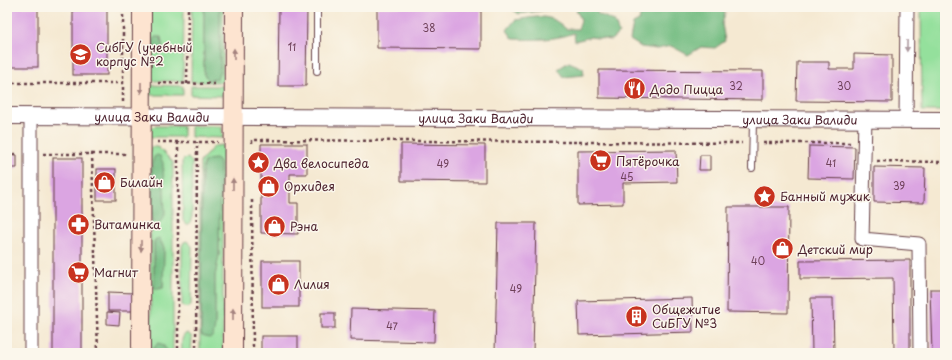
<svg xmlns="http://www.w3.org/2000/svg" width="952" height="360" viewBox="0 0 952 360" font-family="'Playpen Sans',sans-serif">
<rect width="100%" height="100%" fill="#fbf7ec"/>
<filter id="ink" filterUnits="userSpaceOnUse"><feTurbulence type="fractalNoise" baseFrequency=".025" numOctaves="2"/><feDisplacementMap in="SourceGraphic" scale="8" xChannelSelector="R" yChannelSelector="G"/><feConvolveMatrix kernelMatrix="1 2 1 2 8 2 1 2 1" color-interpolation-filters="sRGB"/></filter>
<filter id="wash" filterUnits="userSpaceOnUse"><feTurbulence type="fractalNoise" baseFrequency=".012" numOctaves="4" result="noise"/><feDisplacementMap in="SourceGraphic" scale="16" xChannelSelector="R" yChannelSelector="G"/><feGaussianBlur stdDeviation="0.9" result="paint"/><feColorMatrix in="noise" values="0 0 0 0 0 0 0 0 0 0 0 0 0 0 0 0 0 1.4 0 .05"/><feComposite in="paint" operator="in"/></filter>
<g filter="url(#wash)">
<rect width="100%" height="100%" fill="#f5e9d2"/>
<!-- green -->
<g fill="#94e09c" stroke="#6f8064" fill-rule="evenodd">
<path d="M151 7H184L183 81H150Z"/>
<path d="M192 7H204V75L220 69V7H223V82H191Z"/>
<path d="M921 7H945V111H922Z"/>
<path d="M150 85 183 86V95H150Z"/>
<path d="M191 86H223V96L191 95Z"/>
<path d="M155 126H183V137H150L151 128Z"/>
<path d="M191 126H218L222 128 223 138 191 137Z"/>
<path d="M223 145V353H200V162L214 146ZM204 162 220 165 219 255 215 276V326L201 333 202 173Z"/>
<path d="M150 147H158L173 162V353H169L162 344 153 349V353H151ZM159 238 164 248 163 288 156 289 154 287V243Z"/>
<path d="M188 158 192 162V221L187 225 183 221 182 162 184 159Z"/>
<path d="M187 241 192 246 191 305 187 308 182 305V246L184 242Z"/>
<path d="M187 333 192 337 191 353H182C182 346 180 336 187 333Z"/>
</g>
<!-- forest -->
<g fill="#77be84" stroke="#606e58">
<path d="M204 7H220V69L217 79 209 80 204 75Z"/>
<path d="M509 7H554L553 9 519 14Z"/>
<path d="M575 7H595L598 14 614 21 619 33 611 40 591 37 575 41 574 33C556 40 533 40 513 39L507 30 515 20C537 17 549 12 566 29H578L581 20Z"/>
<path d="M722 8 725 13 722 24 725 41 715 48 701 47 688 55 671 46 657 49 641 47 630 40 633 24 639 21 640 16 652 9H702Z"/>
<path d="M155 37H161L163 48 160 54 154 51 153 43Z"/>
<path d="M569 62 583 68 584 75 564 77 558 69Z"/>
<path d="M157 155 160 156 163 163 165 215 159 223 152 222V164L154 157Z"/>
<path d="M215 159 218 161 220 165 219 255 215 276V326L213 336 209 338 202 336 201 333 202 173 204 162 208 160Z"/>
<path d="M159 238 164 248 163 288 156 289 154 287V243L156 239Z"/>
<path d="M158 343 162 344 169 353H153V349Z"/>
</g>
<g id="blocks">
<!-- building -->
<g fill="#dba5e2">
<rect x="7" y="7" width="31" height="60"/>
<rect x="73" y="7" width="34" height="68"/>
<path d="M279 7H307L306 86H278Z"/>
<path d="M377 7H481V49L377 48Z"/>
<path d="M854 54 892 55V102L796 101 797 62H829V69H854Z"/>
<path d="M599 70 763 71V100L599 98Z"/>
<path d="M261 144H307V174H290V203H298V234L261 233Z"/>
<path d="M401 144 485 145V182L401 181Z"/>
<path d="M809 146 855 147 854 179 808 178Z"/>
<path d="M676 150 677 182 623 183V204L578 205V151Z"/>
<path d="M7 154 17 155V168H7Z"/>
<path d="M700 155H710V170H699Z"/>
<rect x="53" y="158" width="29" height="195"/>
<path d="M874 167 925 168 924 203 874 202Z"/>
<rect x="97" y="169" width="19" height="31"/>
<path d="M728 207H789L788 313 727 312Z"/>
<path d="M498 223H536L533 353H495Z"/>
<path d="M910 260V351H894L893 278 800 279V261Z"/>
<rect x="262" y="261" width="37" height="46"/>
<path d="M930 289H945V353H932Z"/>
<path d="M108 292 134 293 133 311H108Z"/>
<path d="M692 298 693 332 579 335 578 301Z"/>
<path d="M811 298H833L834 353H812Z"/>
<path d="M351 309 435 311 434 342 350 340Z"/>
<path d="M107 312 120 313 119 325 107 324Z"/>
<rect x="321" y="313" width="14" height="15"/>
<rect x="261" y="336" width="37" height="17"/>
</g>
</g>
</g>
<g filter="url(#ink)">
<use href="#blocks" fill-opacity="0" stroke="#643d44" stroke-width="1"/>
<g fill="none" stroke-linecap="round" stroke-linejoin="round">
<defs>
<g id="service">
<path d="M317 71V7"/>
<path d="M752 168 753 121"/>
</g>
<g id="minor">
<path d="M865 119 862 239 919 244 920 353"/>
<path d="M906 119 907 7"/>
<path d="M31 353V116"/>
</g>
<g id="tertiary">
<path id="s1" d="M7 116 945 120"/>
</g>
<g id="secondary">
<path d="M141 353 142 7"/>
<path d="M233 353 234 7"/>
</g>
</defs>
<!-- service casing -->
<use href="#service" stroke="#643d44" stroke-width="8"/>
<!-- minor casing -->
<use href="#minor" stroke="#643d44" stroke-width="15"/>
<!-- tertiary casing -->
<use href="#tertiary" stroke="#643d44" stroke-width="18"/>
<!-- secondary casing -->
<use href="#secondary" stroke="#643d44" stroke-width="20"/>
<!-- path -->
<g stroke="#643d44" stroke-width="2.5" stroke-dasharray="3 3" stroke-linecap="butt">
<path d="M7 83H125"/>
<path d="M158 83 217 84"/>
<path d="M187 84 188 7"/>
<path d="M123 102V7"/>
<path d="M157 142H218"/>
<path d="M178 142V353"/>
<path d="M252 143V140L742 143"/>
<path d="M763 143H850"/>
<path d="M7 154H18"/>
<path d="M43 154H92L98 353"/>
<path d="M92 154H124V151"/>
<path d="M877 161 945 162"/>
<path d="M252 200 253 353"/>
<path d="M196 353 197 142"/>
</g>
<!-- service -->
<use href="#service" stroke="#fff" stroke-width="6"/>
<!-- minor -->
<use href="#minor" stroke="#fff" stroke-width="13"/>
<!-- tertiary -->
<use href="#tertiary" stroke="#fff" stroke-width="16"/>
<!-- secondary -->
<use href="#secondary" stroke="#fde4d0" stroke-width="18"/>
</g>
<!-- one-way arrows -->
<defs><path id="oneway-solid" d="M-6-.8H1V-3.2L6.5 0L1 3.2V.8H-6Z"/></defs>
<use fill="#ae9aa0" href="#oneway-solid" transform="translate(907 46) rotate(91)"/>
<g fill="#a4827e">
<use href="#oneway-solid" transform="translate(234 54) rotate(-90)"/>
<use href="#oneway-solid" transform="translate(141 88) rotate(90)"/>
<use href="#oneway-solid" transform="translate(233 184) rotate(-90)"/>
<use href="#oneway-solid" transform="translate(141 246) rotate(90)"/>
<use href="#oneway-solid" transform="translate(233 314) rotate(-90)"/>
</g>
</g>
<!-- icons -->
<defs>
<symbol id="university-disc" viewBox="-11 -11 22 22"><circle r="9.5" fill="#c8321e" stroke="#fbf7ec"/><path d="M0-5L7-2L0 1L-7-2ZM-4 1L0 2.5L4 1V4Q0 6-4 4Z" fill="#fff"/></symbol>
<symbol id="restaurant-disc" viewBox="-11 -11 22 22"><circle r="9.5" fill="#c8321e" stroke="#fbf7ec"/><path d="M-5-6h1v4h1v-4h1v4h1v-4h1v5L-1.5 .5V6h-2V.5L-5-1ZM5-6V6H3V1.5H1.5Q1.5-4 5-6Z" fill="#fff"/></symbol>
<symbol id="supermarket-disc" viewBox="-11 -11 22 22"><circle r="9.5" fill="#c8321e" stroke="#fbf7ec"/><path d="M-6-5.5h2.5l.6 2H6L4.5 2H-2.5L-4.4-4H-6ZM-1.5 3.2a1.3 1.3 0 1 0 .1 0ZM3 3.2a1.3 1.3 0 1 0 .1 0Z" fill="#fff"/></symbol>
<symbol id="sight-disc" viewBox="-11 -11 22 22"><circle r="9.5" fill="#c8321e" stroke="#fbf7ec"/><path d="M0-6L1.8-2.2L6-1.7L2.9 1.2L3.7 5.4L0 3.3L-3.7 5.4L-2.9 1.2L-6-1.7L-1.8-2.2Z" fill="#fff"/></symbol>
<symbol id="shop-disc" viewBox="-11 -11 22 22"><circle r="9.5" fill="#c8321e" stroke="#fbf7ec"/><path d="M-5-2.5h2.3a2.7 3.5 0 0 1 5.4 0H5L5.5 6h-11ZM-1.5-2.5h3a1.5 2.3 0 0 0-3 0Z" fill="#fff"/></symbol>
<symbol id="pharmacy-disc" viewBox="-11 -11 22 22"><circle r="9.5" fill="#c8321e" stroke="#fbf7ec"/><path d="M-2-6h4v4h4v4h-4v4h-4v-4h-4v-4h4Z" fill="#fff"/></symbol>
<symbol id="building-disc" viewBox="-11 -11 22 22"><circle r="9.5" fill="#c8321e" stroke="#fbf7ec"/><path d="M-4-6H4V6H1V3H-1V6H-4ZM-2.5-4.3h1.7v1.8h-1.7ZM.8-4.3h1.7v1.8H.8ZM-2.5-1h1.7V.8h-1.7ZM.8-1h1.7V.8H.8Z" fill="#fff"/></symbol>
</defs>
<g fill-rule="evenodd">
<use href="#university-disc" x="68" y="42" width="25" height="25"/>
<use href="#restaurant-disc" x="622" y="76" width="25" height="25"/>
<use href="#supermarket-disc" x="588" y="148" width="25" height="25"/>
<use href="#sight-disc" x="246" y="150" width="25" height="25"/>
<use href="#shop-disc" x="92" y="170" width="25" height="25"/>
<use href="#shop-disc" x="256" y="174" width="25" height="25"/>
<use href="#sight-disc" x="752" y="184" width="25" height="25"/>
<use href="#pharmacy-disc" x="66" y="212" width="25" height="25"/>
<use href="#shop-disc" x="262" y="214" width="25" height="25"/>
<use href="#shop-disc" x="770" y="236" width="25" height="25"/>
<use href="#supermarket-disc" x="66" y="260" width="25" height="25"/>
<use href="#shop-disc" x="266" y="272" width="25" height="25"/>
<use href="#building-disc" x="624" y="304" width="25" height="25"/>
</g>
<g text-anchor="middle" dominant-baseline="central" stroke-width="3" stroke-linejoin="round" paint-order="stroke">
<!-- number labels -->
<g font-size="10" fill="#6e4059">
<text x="429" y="27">38</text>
<text x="292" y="46">11</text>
<text x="736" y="85">32</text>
<text x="844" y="85">30</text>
<text x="831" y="162">41</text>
<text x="443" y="163">49</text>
<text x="627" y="176">45</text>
<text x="899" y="185">39</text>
<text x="758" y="260">40</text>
<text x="516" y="288">49</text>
<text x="392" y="325">47</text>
</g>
<!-- poi labels -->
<g font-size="12" fill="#4a1f2b" stroke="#fbf7ec" text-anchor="start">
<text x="96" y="47">СибГУ (учебный<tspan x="96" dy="14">корпус №2</tspan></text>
<text x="650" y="89">Додо Пицца</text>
<text x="616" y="161">Пятёрочка</text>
<text x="274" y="163">Два велосипеда</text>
<text x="120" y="182">Билайн</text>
<text x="284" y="186">Орхидея</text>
<text x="780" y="196">Банный мужик</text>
<text x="94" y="224">Витаминка</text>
<text x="290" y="226">Рэна</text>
<text x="798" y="249">Детский мир</text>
<text x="94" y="272">Магнит</text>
<text x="294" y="284">Лилия</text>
<text x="652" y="309">Общежитие<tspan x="652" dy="14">СиБГУ №3</tspan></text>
</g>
<!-- street labels -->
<g font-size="12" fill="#4a1f2b" stroke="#fbf7ec">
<text stroke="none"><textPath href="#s1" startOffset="145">улица Заки Валиди</textPath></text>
<text stroke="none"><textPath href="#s1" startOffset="469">улица Заки Валиди</textPath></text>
<text stroke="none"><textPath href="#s1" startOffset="793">улица Заки Валиди</textPath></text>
</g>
</g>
<!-- margin -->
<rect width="952" height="360" fill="none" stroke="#fbf7ec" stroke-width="24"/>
</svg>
